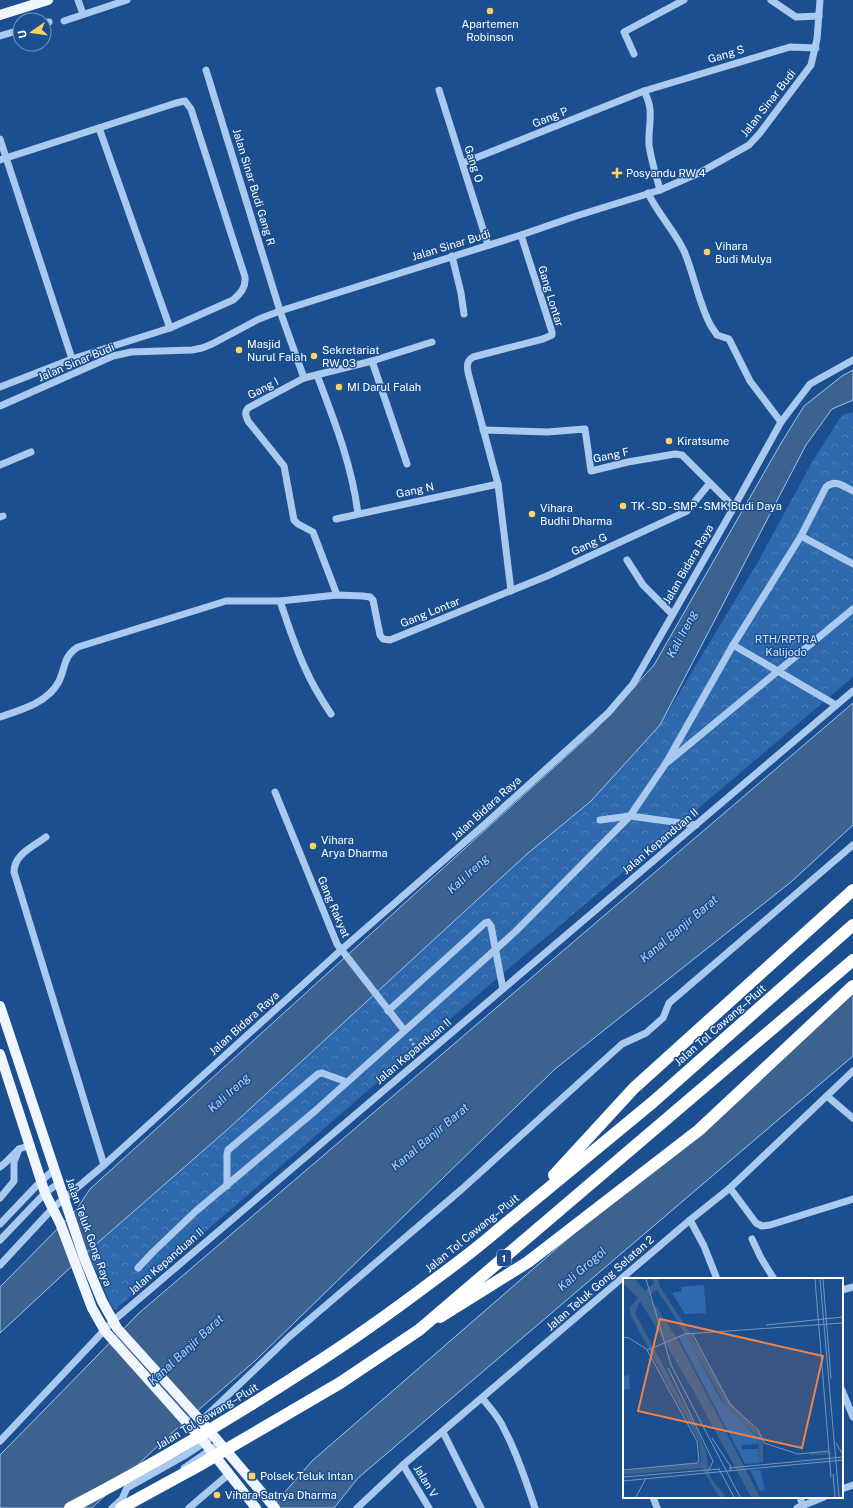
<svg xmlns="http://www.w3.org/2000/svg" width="853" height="1508" viewBox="0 0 853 1508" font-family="'Public Sans',sans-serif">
<defs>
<pattern id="park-crowns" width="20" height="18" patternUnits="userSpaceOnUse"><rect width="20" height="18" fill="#2e69ad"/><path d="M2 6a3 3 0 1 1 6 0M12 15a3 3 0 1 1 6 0" fill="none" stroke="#4d80b9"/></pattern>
</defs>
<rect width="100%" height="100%" fill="#1b4f8f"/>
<!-- park -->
<path fill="url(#park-crowns)" d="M853 412V677L639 859 508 969 115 1310 108 1299 99 1276 86 1253 228 1129 527 854 591 801 660 725 758 562 812 462 842 415Z"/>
<!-- water -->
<g fill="#3c6290" stroke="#9cc4f0">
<path d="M853 370V400L832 409 806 445 660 725 591 801 527 854 228 1129 86 1253 0 1333V1287L76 1210 90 1189 593 732 654 665 780 445 804 406 842 376Z"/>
<path d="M853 703V825L791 882 555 1069 257 1359 164 1440 92 1508H0V1455L139 1313Z"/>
<path d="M853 991V1056L358 1478 334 1508H271L312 1461Z"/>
</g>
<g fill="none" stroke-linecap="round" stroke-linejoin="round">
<!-- path -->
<path stroke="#a9c9ee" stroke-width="2.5" stroke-dasharray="2 3" stroke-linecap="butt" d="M410 1039 417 1050"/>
<!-- minor -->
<g stroke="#a9c9ee" stroke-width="7">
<path d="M78 0 83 14"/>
<path d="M771 0 796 17 819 16"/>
<path d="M64 21 127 0"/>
<path d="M44 23 49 22"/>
<path d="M0 36 20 30"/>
<path d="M634 54 624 32 684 0"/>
<path d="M206 70 280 311 304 378"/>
<path d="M439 90 488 245"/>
<path d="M644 91C655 111 648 124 649 145 651 160 656 175 660 190"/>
<path d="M99 128 170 328"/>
<path d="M0 139 72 359"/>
<path d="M0 160 176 103 185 101 191 109 245 277C246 287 241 293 233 300L170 328 72 359 0 387"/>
<path d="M463 163 644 91 790 47 816 48"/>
<path d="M648 193C658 214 674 230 684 251 694 274 699 305 711 326L717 335 729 339 750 381 781 422"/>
<path d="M452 256 461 293 464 314"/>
<path d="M372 361 407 464"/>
<path d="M317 375C334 420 352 465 358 514"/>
<path d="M0 406 113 356 131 352 192 350 202 348 212 344 259 319 280 311 521 235 576 216 660 190 699 173 749 145 760 133 811 65 817 39 820 0"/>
<path d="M483 430 547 432 585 429 591 471 628 462 675 454 682 455 734 507"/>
<path d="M0 465 31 452"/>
<path d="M0 517 3 516"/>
<path d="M336 519 498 484"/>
<path d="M801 536 853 564"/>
<path d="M627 560 643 585 672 614"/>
<path d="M511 591 498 484 470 380C468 372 464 362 473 357L543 339 552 335V332L521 235"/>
<path d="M337 595 313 532 298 524 294 520 284 466 248 421C246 416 244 413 248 408L304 378 372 361 432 342"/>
<path d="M280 601C288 624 295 647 305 668 312 684 321 699 331 714"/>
<path d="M836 705 733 645 801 536 826 487C835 479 844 486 853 491"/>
<path d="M0 717C20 710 47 703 58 683 66 669 62 657 78 647L226 601H280L337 595 363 596 370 597 373 600 380 635 383 639 390 640 547 576 687 511 710 483"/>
<path d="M669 761 853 609"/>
<path d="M275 792 337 944 404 1030"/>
<path d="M600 820 630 816 696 825"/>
<path d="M46 837C34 846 14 854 14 872L104 1165"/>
<path d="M388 1011 485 923 488 922 491 926 503 989"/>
<path d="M827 1096 853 1118"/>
<path d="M0 1167 5 1163 19 1149 31 1145"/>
<path d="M227 1186V1154L228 1150 318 1074 322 1073 347 1082"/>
<path d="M730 1188 756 1223 762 1226 770 1225 853 1199"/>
<path d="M0 1198 14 1181V1162L19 1149"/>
<path d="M690 1220 704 1246 717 1279"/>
<path d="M0 1224 41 1181 54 1170"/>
<path d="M752 1239 761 1258 774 1279"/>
<path d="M0 1240 45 1193 59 1183"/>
<path d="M0 1265 53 1208 104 1165 341 950 483 826 608 713 633 684 734 507 781 422 810 384 853 360"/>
<path d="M138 1268 153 1252 196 1211 315 1111 515 932 630 816 666 763 733 645"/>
<path d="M842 1290 853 1287"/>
<path d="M842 1390 853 1417"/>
<path d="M482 1398C490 1408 499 1417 504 1429 517 1454 526 1481 535 1508"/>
<path d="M201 1421 289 1337 462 1189 622 1044 646 1033 663 1018 669 1003 853 845"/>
<path d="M443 1432 481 1508"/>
<path d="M0 1441 113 1321 853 691"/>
<path d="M403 1465 429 1508"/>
<path d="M184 1468 220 1443"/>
<path d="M842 1489 853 1485"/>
<path d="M653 1497 657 1508"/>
<path d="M800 1497 803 1506"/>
<path d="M112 1508 122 1499 127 1488 184 1456 208 1440"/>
<path d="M189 1508 229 1474"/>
<path d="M357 1508 403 1465 690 1220 730 1188 853 1071"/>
<path d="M797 1508 824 1497"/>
</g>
<!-- major -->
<g stroke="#f0f6ff" stroke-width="10">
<path d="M0 15 48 0"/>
<path d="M0 1006 84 1258 102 1301 117 1328 201 1421 275 1508"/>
<path d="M0 1054 45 1193 60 1223 92 1308 105 1331 204 1442 256 1508"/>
</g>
<!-- highway -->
<g stroke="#fff" stroke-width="12">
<path d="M554 1175 634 1088 853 890"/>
<path d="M498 1230 653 1102 853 925"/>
<path d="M440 1317 528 1262 699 1130 853 986"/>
</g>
<!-- highway-bridge -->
<g stroke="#fff" stroke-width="12">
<path d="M70 1508C151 1466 230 1419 307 1369 351 1341 393 1311 434 1280 456 1264 477 1248 498 1230"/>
<path d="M121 1508 198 1466 340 1383 419 1330 853 960"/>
</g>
</g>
<!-- markers -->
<g fill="#ffd166" stroke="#1b4f8f" stroke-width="1.5">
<circle cx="490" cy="11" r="4"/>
<path d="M615 167h4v4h4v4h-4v4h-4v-4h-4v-4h4z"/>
<circle cx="707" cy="252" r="4"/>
<circle cx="239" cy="350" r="4"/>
<circle cx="314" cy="356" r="4"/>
<circle cx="339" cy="387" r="4"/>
<circle cx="669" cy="441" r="4"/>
<circle cx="623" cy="506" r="4"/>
<circle cx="532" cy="514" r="4"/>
<circle cx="313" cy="846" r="4"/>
<rect x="248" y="1472" width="8" height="8" rx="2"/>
<circle cx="217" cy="1495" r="4"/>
</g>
<g text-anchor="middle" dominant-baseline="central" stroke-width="3" stroke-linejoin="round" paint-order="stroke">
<!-- shield labels -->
<rect fill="#1b4f8f" stroke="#bbcadd" stroke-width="1" x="497" y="1250" width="14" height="16" rx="3"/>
<g font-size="10" font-weight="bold" fill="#fff">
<text x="504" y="1258">1</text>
</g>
<!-- poi labels -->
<g font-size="11" fill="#fff" stroke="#1b4f8f" text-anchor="start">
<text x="490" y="24" text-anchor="middle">Apartemen<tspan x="490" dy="13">Robinson</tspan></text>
<text x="626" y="173">Posyandu RW 4</text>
<text x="715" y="246">Vihara<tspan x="715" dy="13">Budi Mulya</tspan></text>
<text x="247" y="344">Masjid<tspan x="247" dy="13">Nurul Falah</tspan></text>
<text x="322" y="350">Sekretariat<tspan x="322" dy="13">RW 03</tspan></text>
<text x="347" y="387">MI Darul Falah</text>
<text x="677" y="441">Kiratsume</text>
<text x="631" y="506">TK - SD - SMP - SMK Budi Daya</text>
<text x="540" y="508">Vihara<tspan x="540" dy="13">Budhi Dharma</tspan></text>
<text x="321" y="840">Vihara<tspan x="321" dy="13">Arya Dharma</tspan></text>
<text x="260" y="1476">Polsek Teluk Intan</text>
<text x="225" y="1495">Vihara Satrya Dharma</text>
</g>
<!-- street labels -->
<g font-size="11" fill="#fff" stroke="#1b4f8f">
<text transform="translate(726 54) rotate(-17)">Gang S</text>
<text transform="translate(768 103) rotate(-52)">Jalan Sinar Budi</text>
<text transform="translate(550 117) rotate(-22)">Gang P</text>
<text transform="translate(474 164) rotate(72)">Gang O</text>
<text transform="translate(254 187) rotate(73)">Jalan Sinar Budi Gang R</text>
<text transform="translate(451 245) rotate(-17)">Jalan Sinar Budi</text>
<text transform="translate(551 296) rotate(73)">Gang Lontar</text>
<text transform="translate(76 362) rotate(-23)">Jalan Sinar Budi</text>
<text transform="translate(263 388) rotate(-28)">Gang I</text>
<text transform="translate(611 455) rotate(-12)">Gang F</text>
<text transform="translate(415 490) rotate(-12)">Gang N</text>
<text transform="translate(589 544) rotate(-25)">Gang G</text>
<text transform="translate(688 564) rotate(-60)">Jalan Bidara Raya</text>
<text transform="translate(430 612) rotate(-22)">Gang Lontar</text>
<text transform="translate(486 808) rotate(-42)">Jalan Bidara Raya</text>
<text transform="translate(660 841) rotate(-40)">Jalan Kepanduan II</text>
<text transform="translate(334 907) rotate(67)">Gang Rakyat</text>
<text transform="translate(244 1023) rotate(-42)">Jalan Bidara Raya</text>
<text transform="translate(720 1025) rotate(-41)">Jalan Tol Cawang–Pluit</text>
<text transform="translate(413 1051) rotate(-40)">Jalan Kepanduan II</text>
<text transform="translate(89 1232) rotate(70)">Jalan Teluk Gong Raya</text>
<text transform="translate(472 1233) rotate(-39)">Jalan Tol Cawang–Pluit</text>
<text transform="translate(166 1261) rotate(-41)">Jalan Kepanduan II</text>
<text transform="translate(600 1283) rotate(-41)">Jalan Teluk Gong Selatan 2</text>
<text transform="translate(207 1416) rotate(-31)">Jalan Tol Cawang–Pluit</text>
<text transform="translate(426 1481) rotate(59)">Jalan V</text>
</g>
<!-- park labels -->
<g font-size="11" fill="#cfe3fa" stroke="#1b4f8f">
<text x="786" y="639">RTH/RPTRA<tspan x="786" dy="13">Kalijodo</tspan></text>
</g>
<!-- water labels -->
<g font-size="12" font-style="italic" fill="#b5d3f5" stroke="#1b4f8f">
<text transform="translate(682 634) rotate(-62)">Kali Ireng</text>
<text transform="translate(468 874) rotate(-43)">Kali Ireng</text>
<text transform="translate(679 929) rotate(-40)">Kanal Banjir Barat</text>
<text transform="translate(229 1093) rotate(-42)">Kali Ireng</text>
<text transform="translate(430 1137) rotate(-40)">Kanal Banjir Barat</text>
<text transform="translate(582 1269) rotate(-41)">Kali Grogol</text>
<text transform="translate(186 1350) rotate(-43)">Kanal Banjir Barat</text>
</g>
</g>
<!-- overview -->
<g transform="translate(623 1278)">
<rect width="220" height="220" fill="#1b4f8f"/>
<path d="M81 7 83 35 62 36 49 15 59 13 58 9ZM6 97 7 111 0 112V98Z" fill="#2e69ad"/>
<path d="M62 56 98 122 134 159 135 166 119 167V171H135L136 185 122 186 55 58ZM127 192H137L142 212 137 213Z" fill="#2e69ad"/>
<path d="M0 1H12L22 13 31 5 30 1H35L37 9 69 58 106 124 136 155 140 166V184H136L135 158 105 131 50 36 34 12 31 13 26 18 54 60 137 219H128L70 112 17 23 12 35 74 151 83 174 87 199 103 219H96L79 190 0 197V193L78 184 76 164 8 38 7 29 15 20 0 5Z" fill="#3c6290"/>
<path fill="none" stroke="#3c6290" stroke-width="2" d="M187 176 208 175"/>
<path fill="none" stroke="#7695bc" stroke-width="1" d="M23 1 48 87 117 219M192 1 208 199M197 1 216 219M200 1 208 101M143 47 220 39M69 55 107 126 135 152 141 165 175 176 206 173M0 59 6 60 25 72 62 56 220 45M45 90 90 183 86 192M89 160 108 189 107 193M213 165 220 177M106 190 220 179M96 191 111 219M0 192 74 185 76 183 74 163 24 72M210 196 212 219M0 199 97 191M0 203 220 182M13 219 23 200"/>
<path fill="#ee8249" fill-opacity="0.15" stroke="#ee8249" stroke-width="2" d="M37 41 200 78 179 170 15 133Z"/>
<rect width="220" height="220" fill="none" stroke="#fff" stroke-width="2"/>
</g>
<!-- north arrow -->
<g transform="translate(32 32) rotate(257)"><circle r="19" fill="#1b4f8f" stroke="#7695bc"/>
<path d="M0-3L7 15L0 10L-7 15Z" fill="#ffd166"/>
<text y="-6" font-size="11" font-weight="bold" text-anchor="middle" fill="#ffffff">U</text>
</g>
</svg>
